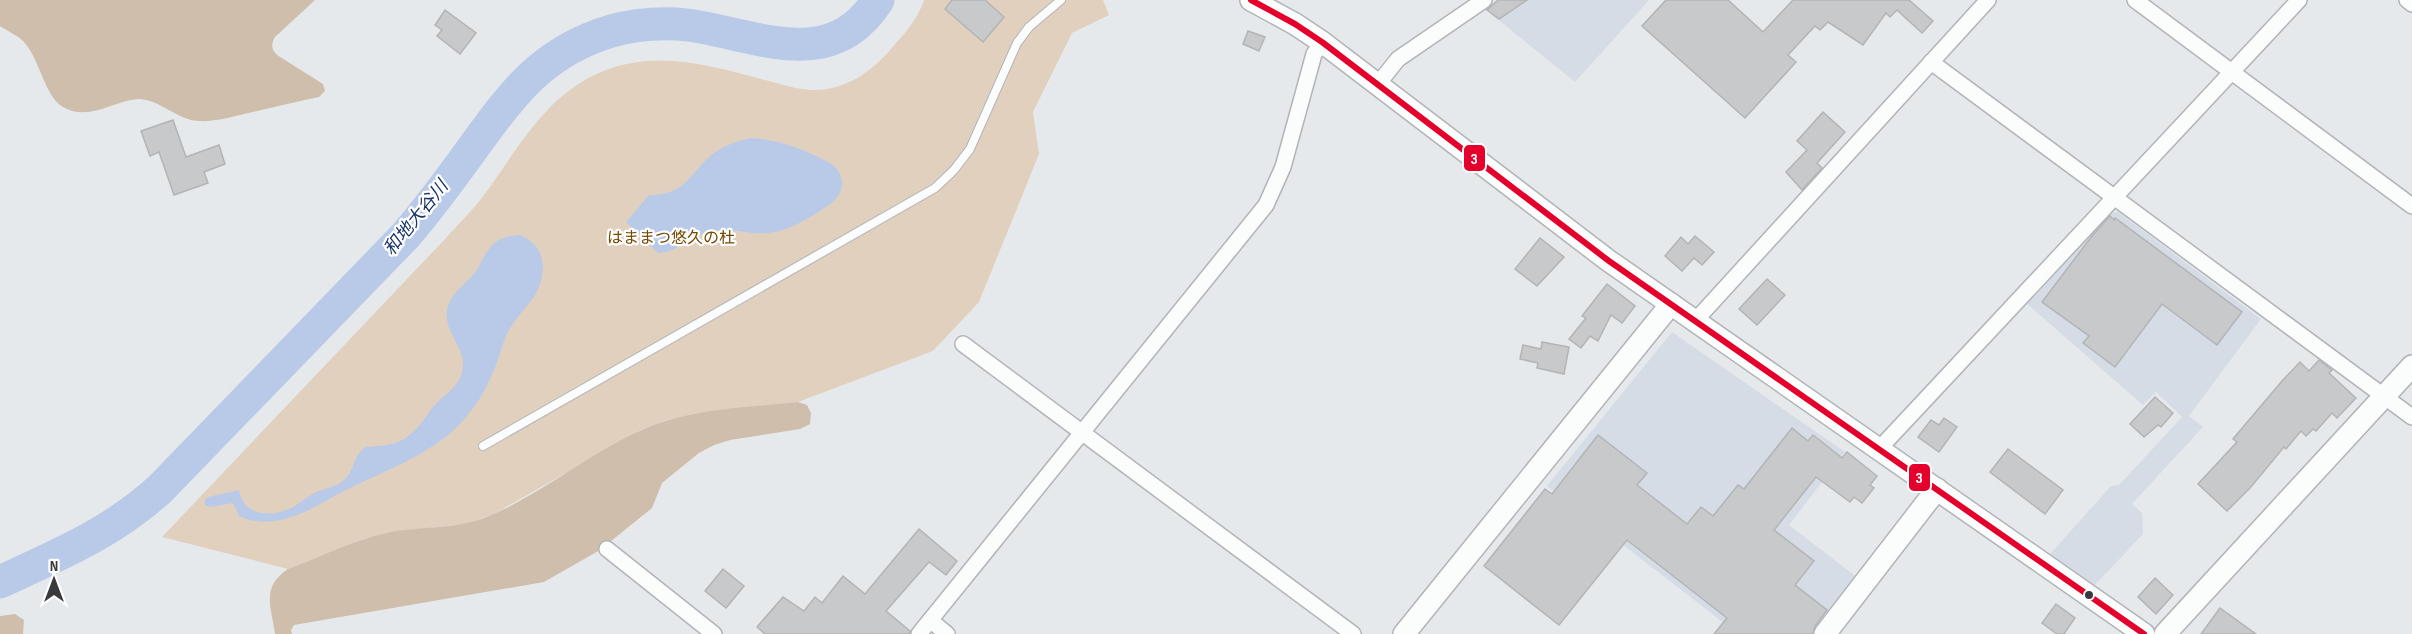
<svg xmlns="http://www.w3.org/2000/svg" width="2412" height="634" viewBox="0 0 2412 634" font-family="'Sofia Sans Condensed','Noto Sans JP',sans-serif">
<rect width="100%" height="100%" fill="#e6e9ec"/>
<!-- built -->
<g fill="#d6dce5">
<path d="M1498 0H1649L1575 82 1485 9Z"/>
<path d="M2118 212 2261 319 2189 416 2203 427 2132 504 2142 513 2143 534 2095 585 2050 554 2111 486 2119 485 2182 417 2156 392 2143 405 2026 303 2110 213Z"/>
<path d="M1672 332 1845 452 1789 525 1858 578 1815 634H1738L1547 486Z"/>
</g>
<!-- green -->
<path fill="#e2d0be" d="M924 0H1103L1109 15 1072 33 1033 112 1039 154 979 302 933 351 798 402 699 413 667 420 641 430 494 514 466 524 386 533 361 540 288 569 162 537 445 239C459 223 475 208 487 191 521 144 548 92 606 70 661 50 711 66 765 80 781 84 798 90 814 90 846 90 871 72 891 49 904 34 918 19 924 0Z"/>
<!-- forest -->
<g fill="#cfbeab">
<path d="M0 0H315L275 37C271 44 271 49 277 55L323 84 325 91 319 97C295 102 271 108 248 113 231 117 215 122 198 121 177 120 160 99 138 99 112 101 89 122 63 107 44 96 40 58 23 41 17 35 7 31 0 26Z"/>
<path d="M798 402 807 405 811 413 810 424 800 429 730 440 714 445 699 453 662 483 652 508 600 550 544 582 294 625 291 630 292 634H275C271 606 261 587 288 569 320 557 352 541 386 533 419 526 451 530 484 518 538 497 589 453 642 430 691 408 746 408 798 402Z"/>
<path d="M15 614 24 620 23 634H0V616Z"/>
</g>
<!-- water -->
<g fill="#b8cae8">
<path d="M750 138C777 139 804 149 828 162 836 166 842 174 842 184 842 197 831 204 820 211 799 224 779 236 753 233 737 231 723 228 707 232 690 237 676 253 658 253L626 222 649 195C682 195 686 180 707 159 719 147 734 142 750 138Z"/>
<path d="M519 235C546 244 548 272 535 295 526 309 513 320 506 336 501 347 499 359 494 370 486 391 473 411 457 427 427 456 382 472 346 490 326 500 306 514 284 519 269 523 253 523 239 516L233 503 210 507 205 505V500L208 497 239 490C244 518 274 518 295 506 301 502 307 497 314 493 324 488 335 488 344 480 355 470 353 455 366 447 377 446 388 446 398 442 415 435 422 421 433 407 446 392 463 386 463 363 462 344 444 331 447 311 450 292 466 285 476 271 483 260 486 249 497 241 504 237 511 236 519 235Z"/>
</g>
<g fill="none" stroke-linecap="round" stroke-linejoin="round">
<!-- river -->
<path stroke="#b8cae8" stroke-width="33" d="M0 582C58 555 112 533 160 489L406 235C429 208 449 181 470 152 505 104 532 63 589 39 619 26 655 21 687 25 756 34 830 75 878 0"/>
</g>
<!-- building -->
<g fill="#c7c9cb" stroke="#b2b4b6" stroke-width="1.5">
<path d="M952 0H985L1004 17 983 42 945 9Z"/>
<path d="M1498 0H1527L1499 19 1487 10Z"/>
<path d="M1666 0H1728L1763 32 1793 0H1909L1933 21 1922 33 1897 10 1890 17 1886 13 1863 45 1828 22 1820 30 1815 26 1788 55 1796 62 1745 118 1642 26Z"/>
<path d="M445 10 476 33 460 54 437 36 442 30 435 25Z"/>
<path d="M1248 31 1265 37 1259 51 1243 44Z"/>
<path d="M1823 112 1845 132 1817 163 1822 168 1802 190 1786 172 1807 150 1797 141Z"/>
<path d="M173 120 186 157 219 145 225 164 204 172 208 183 174 195 159 152 150 156 141 131Z"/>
<path d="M2110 216 2114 220 2115 218 2242 312 2217 345 2162 304 2115 367 2083 343 2089 336 2042 302 2092 236Z"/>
<path d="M1695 236 1714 252 1702 265 1694 258 1682 271 1665 256 1681 237 1688 244Z"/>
<path d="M1540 238 1564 257 1537 286 1515 269Z"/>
<path d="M1767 279 1785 295 1757 325 1739 309Z"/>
<path d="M1607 284 1635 306 1622 323 1611 315 1598 341 1590 336 1581 348 1569 339 1586 318 1582 316Z"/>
<path d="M1542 342 1569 347 1564 374 1537 368 1538 363 1520 359 1523 345 1541 349Z"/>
<path d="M2319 360 2332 370 2329 373 2356 398 2337 418 2332 413 2316 431 2313 429 2306 436 2301 431 2286 449 2284 447 2250 488 2227 511 2198 484 2237 442 2233 439 2282 381 2300 362 2309 371Z"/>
<path d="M2155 397 2173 413 2161 427 2158 425 2144 437 2130 424Z"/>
<path d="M1944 418 1957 427 1939 452 1918 437 1931 420 1939 425Z"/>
<path d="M1792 428 1808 441 1813 435 1842 458 1847 452 1877 476 1870 485 1874 488 1862 503 1854 497 1850 502 1816 477 1774 530 1814 561 1795 585 1827 610 1815 626 1813 634H1714L1727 618 1627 540 1559 625 1484 566 1545 489 1552 494 1598 435 1647 473 1637 485 1687 524 1701 507 1713 516 1738 485 1744 489Z"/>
<path d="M2008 449 2063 490 2045 514 1990 472Z"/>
<path d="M919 529 957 561 946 575 929 562 886 611 910 631 909 634H765L757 627 783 597 804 611 815 597 822 603 843 576 865 594Z"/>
<path d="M723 569 744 586 726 608 705 591Z"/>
<path d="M2155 578 2173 595 2156 614 2138 597Z"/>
<path d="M2056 604 2075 618 2064 634H2057L2042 623Z"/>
<path d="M2220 608 2256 634H2201Z"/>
</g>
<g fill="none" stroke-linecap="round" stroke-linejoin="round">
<defs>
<path id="lane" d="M483 446 935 188 954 170 970 149 1017 43 1029 27 1061 0"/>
<g id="street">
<path d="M2135 0 2412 206"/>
<path d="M2407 0 2412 4"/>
<path d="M1931 62 2412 417"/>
<path d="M1378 84 1398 59 1484 0"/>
<path d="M1695 321 1988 0"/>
<path d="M963 344 1353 634"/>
<path d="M1879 449 2299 0"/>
<path d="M607 549 714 634"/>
<path d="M930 620 947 634"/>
<path d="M919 634 1266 205 1283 167 1314 54 1322 42"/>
</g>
<g id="secondary">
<path d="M1251 0 1295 24 1322 42 1609 261 2144 634"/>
<path d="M1404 634 1671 304"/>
<path d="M1825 634 1937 489"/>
<path d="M2165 634 2412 366"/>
</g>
</defs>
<!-- lane casing -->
<use href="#lane" stroke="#b2b4b7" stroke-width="10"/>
<!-- street casing -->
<use href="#street" stroke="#b2b4b7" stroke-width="18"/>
<!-- secondary casing -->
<use href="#secondary" stroke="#b2b4b7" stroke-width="24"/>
<!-- lane -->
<use href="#lane" stroke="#fbfcfc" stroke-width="8"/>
<!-- street -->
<use href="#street" stroke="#fbfcfc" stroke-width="15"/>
<!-- secondary -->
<use href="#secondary" stroke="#fbfcfc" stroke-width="21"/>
<defs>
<path id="bus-1" d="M1251 0 1295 24 1322 42 1609 261 2144 634"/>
</defs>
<!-- bus-1 casing -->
<use href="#bus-1" stroke="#fff" stroke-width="10"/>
<!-- bus-1 -->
<use href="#bus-1" stroke="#e4002b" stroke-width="6"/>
</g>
<!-- markers -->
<circle fill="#383a3d" stroke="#fff" stroke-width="2" cx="2089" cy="595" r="5"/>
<g text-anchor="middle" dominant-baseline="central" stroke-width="4.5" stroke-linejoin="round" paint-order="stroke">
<!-- park labels -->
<g font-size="16" fill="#754804" stroke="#fff">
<text x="671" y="238">はままつ悠久の杜</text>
</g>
<!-- water labels -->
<g font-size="18" font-style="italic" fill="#193467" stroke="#fff">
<text transform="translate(416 218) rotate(-51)">和地大谷川</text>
</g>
</g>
<g stroke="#fff" stroke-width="2">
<rect x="1463" y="144" width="23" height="28" rx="6" fill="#e4002b"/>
<rect x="1908" y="463" width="23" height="29" rx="6" fill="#e4002b"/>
</g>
<g font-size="16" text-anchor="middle" font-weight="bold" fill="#fff">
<text x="1474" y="164">3</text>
<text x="1919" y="483">3</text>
</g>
<!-- north arrow -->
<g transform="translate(54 580)" stroke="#ffffff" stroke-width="4.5" paint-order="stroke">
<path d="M0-4.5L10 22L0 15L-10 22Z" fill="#383a3d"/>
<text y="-9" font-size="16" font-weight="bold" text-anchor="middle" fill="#383a3d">N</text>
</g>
</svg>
